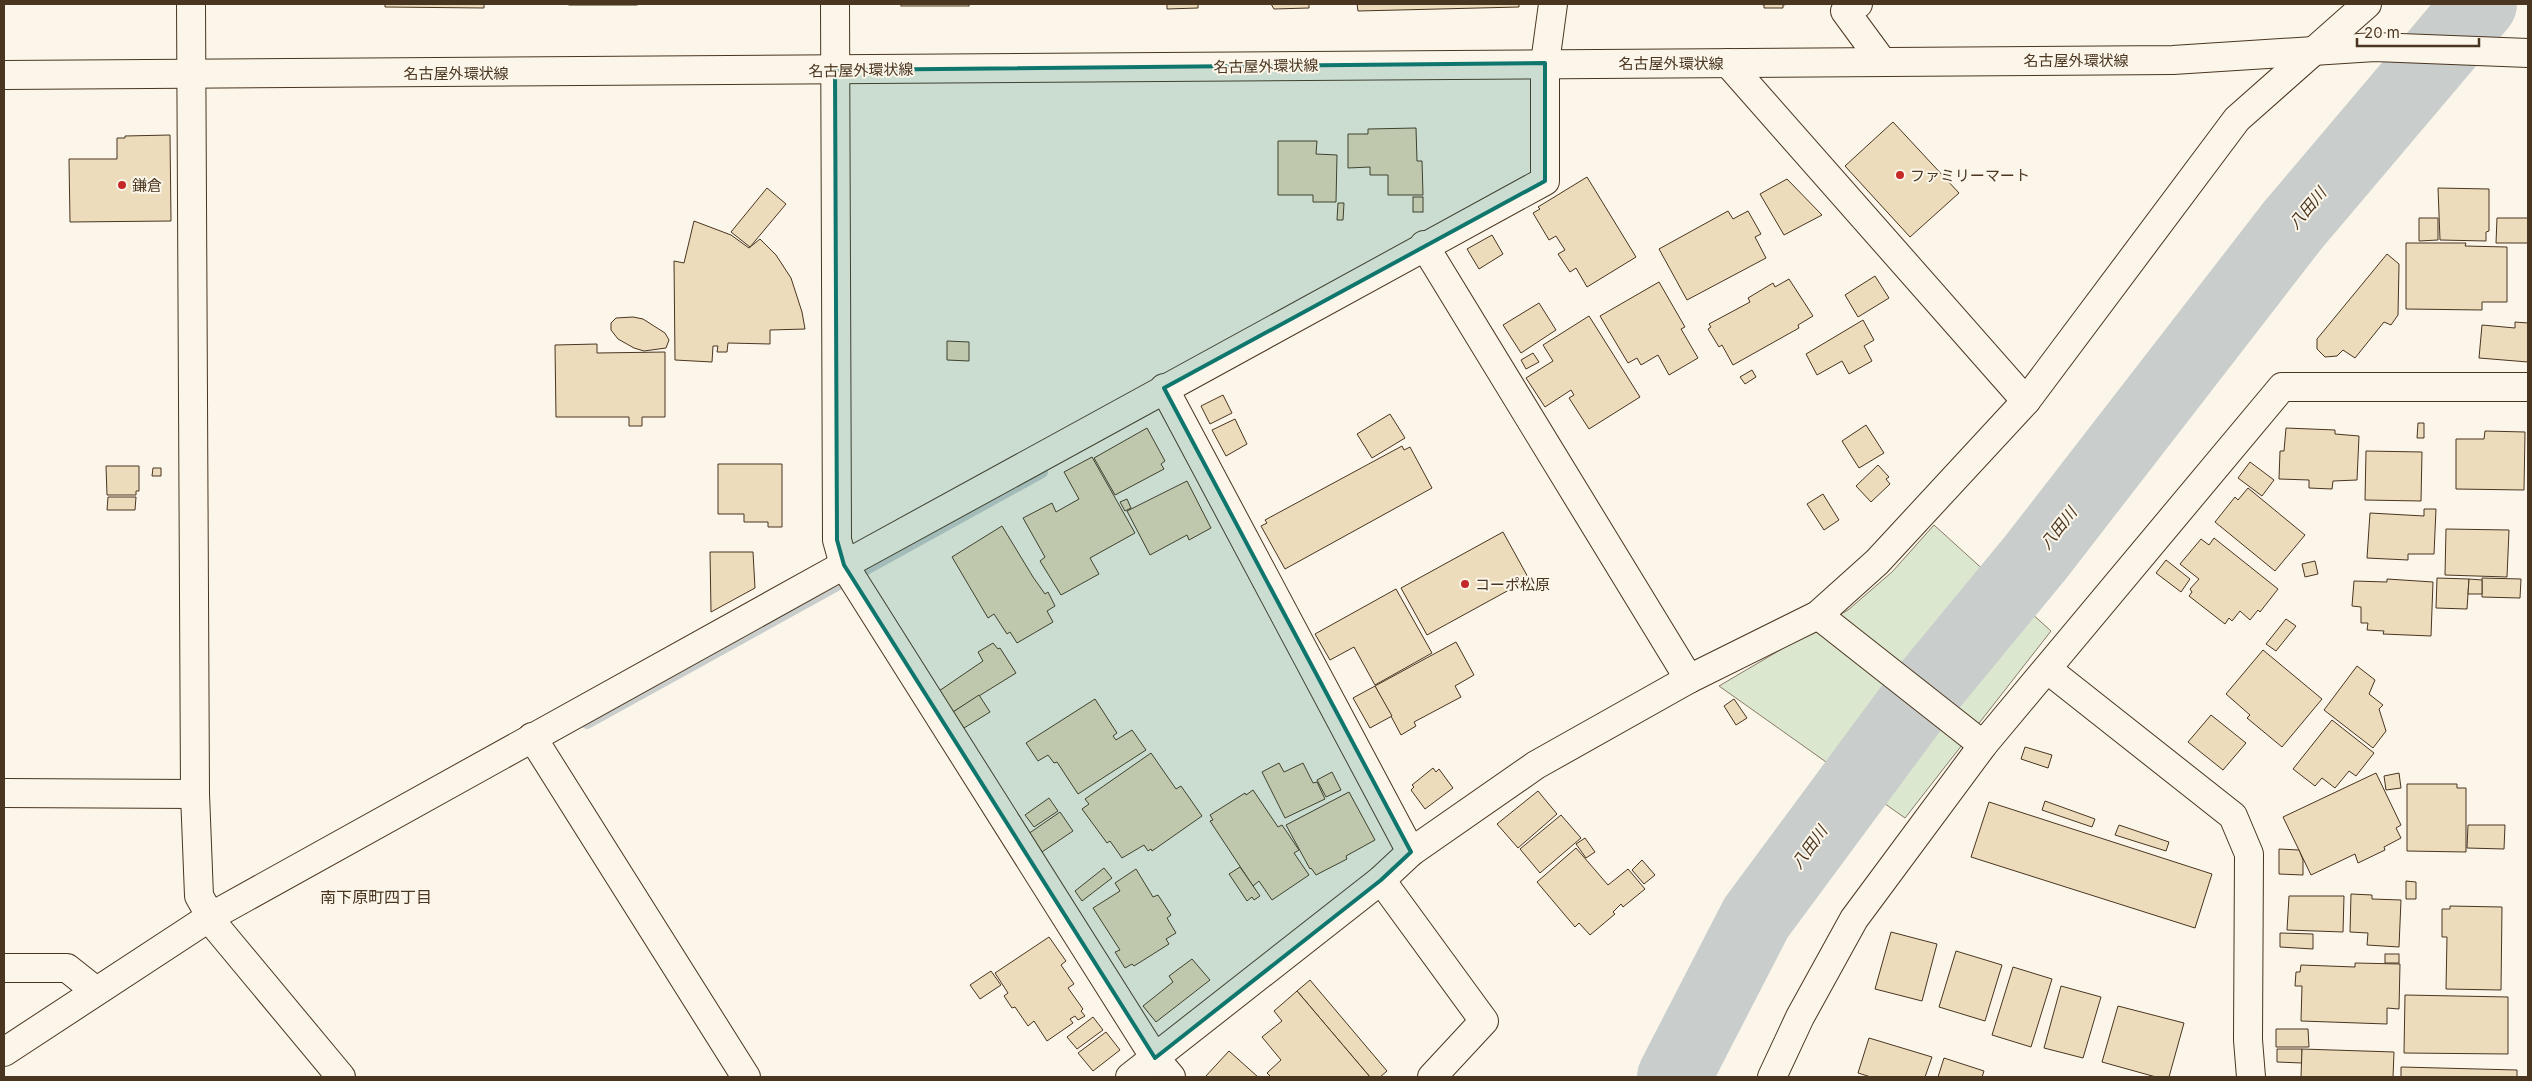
<svg xmlns="http://www.w3.org/2000/svg" width="2532" height="1081" viewBox="0 0 2532 1081" font-family="Inter,'Noto Sans JP',sans-serif">
<rect width="100%" height="100%" fill="#fbf6e9"/>
<!-- green -->
<path fill="#dce7d0" stroke="#887966" d="M1934 525 2051 631 1905 818 1719 686 1848 610 1892 572Z"/>
<g fill="none" stroke-linecap="round" stroke-linejoin="round">
<!-- stream -->
<path stroke="#c9cecd" stroke-width="12" d="M587 723 1042 472"/>
<!-- river -->
<path stroke="#c9cecd" stroke-width="74" d="M1674 1077 1756 918 1909 711 2036 557 2293 225 2480 4"/>
</g>
<!-- building -->
<g fill="#ecdcbc" stroke="#4a3520">
<path d="M385 4H484V8L385 7Z"/>
<rect x="569" y="4" width="68" height="1"/>
<rect x="901" y="4" width="68" height="2"/>
<path d="M1167 4H1198V8L1167 9Z"/>
<path d="M1271 4H1309V8L1274 9Z"/>
<path d="M1357 4H1519V7L1358 11Z"/>
<path d="M1760 4H1790L1783 5V8H1764V5Z"/>
<path d="M1893 122 1959 193 1910 237 1845 166Z"/>
<path d="M1416 128 1417 161H1422L1423 195H1388V175H1370V167L1348 168V134H1368V129Z"/>
<path d="M170 135 171 221 70 222 69 159H117V138H125V136Z"/>
<path d="M1278 141H1317L1316 154 1337 155 1336 202H1313V195H1278Z"/>
<path d="M1587 177 1636 257 1587 287 1576 268 1570 272 1558 254 1565 250 1556 236 1549 240 1533 213 1540 209 1538 207Z"/>
<path d="M1787 179 1822 215 1784 235 1760 194Z"/>
<path d="M767 188 786 204 750 247 731 232Z"/>
<path d="M2438 188 2489 189V231L2486 232V241L2440 240Z"/>
<rect x="1413" y="197" width="10" height="15"/>
<path d="M1338 203H1344L1343 220H1337Z"/>
<path d="M1728 211 1733 219 1748 211 1761 234 1755 237 1766 258 1687 300 1659 249Z"/>
<path d="M2419 218H2438V240L2419 241Z"/>
<path d="M2497 218H2528V243H2496Z"/>
<path d="M694 221 731 235 749 248 760 239 776 255 791 278 802 312 805 329 770 330V344L728 343 727 352H717L718 346H713L712 362 675 360 674 261 684 263Z"/>
<path d="M1492 235 1503 254 1479 269 1467 249Z"/>
<path d="M2406 243H2466L2465 246 2507 247V302H2482V310L2406 309Z"/>
<path d="M2387 254 2399 264 2398 315 2391 325 2384 322 2355 358 2343 350 2337 356 2325 357 2317 349V339Z"/>
<path d="M1875 276 1889 298 1858 317 1845 295Z"/>
<path d="M1789 279 1813 316 1798 325 1799 328 1733 365 1722 345 1719 347 1708 329 1711 327 1709 324 1750 302 1748 298 1773 283 1775 287Z"/>
<path d="M1659 282 1685 327 1681 329 1698 358 1669 375 1658 355 1641 365 1637 358 1628 363 1600 316Z"/>
<path d="M1539 303 1556 330 1521 353 1503 325Z"/>
<path d="M1589 316 1640 397 1589 429 1569 398 1574 395 1571 390 1545 407 1526 378 1553 361 1543 345Z"/>
<path d="M633 317 643 319 665 333 669 340 666 348 644 351 634 348 618 339 611 330V323L616 318Z"/>
<path d="M1863 320 1874 340 1864 346 1872 361 1849 374 1842 361 1817 375 1806 354Z"/>
<path d="M2515 322 2528 323V362L2479 358 2482 325 2515 328Z"/>
<path d="M947 341 969 342V361L947 360Z"/>
<path d="M597 344V353L665 352V417H642V426H629V417H556L555 345Z"/>
<path d="M1533 353 1539 362 1526 369 1521 360Z"/>
<path d="M1752 370 1756 377 1745 384 1740 377Z"/>
<path d="M1223 395 1232 413 1210 424 1201 406Z"/>
<path d="M1390 414 1405 438 1372 458 1357 434Z"/>
<path d="M1235 419 1247 444 1226 456 1212 430Z"/>
<path d="M2418 423H2424V438H2417Z"/>
<path d="M1866 425 1884 453 1859 468 1842 441Z"/>
<path d="M1147 428 1165 461 1161 464 1164 469 1115 495 1094 458Z"/>
<path d="M2286 428 2335 430V434L2359 436 2357 480 2333 481 2332 489 2309 488V480L2279 479 2280 451H2284Z"/>
<path d="M2485 431 2525 432 2524 490 2456 489V439H2484Z"/>
<path d="M1402 446 1404 450 1410 447 1432 488 1285 569 1261 526 1267 523 1265 520Z"/>
<path d="M2366 451 2422 452 2421 501 2365 500Z"/>
<path d="M1092 457 1135 533 1090 558 1099 574 1061 595 1040 561 1045 557 1023 518 1052 503 1056 512 1079 499 1064 472Z"/>
<path d="M2250 462 2274 480 2262 496 2238 478Z"/>
<path d="M718 464H782V527H768V522H744V514H718Z"/>
<path d="M1878 465 1889 477 1886 479 1890 484 1871 502 1856 486Z"/>
<path d="M106 466H139V491H136V495H107Z"/>
<path d="M153 468H161V476H152Z"/>
<path d="M1187 481 1211 528 1189 540 1187 535 1150 555 1127 511Z"/>
<path d="M2248 488 2305 535 2275 571 2215 522 2235 497 2238 500Z"/>
<path d="M1823 494 1839 520 1824 530 1807 504Z"/>
<path d="M108 497H136L135 510H107Z"/>
<path d="M1127 499 1131 508 1125 511 1120 502Z"/>
<path d="M2424 509H2436L2434 554H2408V560L2367 558 2370 513 2424 516Z"/>
<path d="M1002 526 1033 577 1045 594 1048 592 1055 606 1047 611 1053 622 1017 643 1010 632 1007 634 994 614 988 618 952 557Z"/>
<path d="M2446 529 2509 530 2507 577 2445 575Z"/>
<path d="M1503 532 1529 579 1427 635 1401 588Z"/>
<path d="M2214 538 2278 589 2260 612 2258 610 2250 620 2240 611 2232 621 2229 618 2225 624 2189 596 2192 592 2190 589 2199 579 2180 564 2201 539 2209 545Z"/>
<path d="M710 552H753L755 588 711 612Z"/>
<path d="M2166 560 2190 579 2181 592 2156 573Z"/>
<path d="M2315 561 2318 574 2305 577 2302 564Z"/>
<path d="M2437 578 2469 579 2467 609 2436 608Z"/>
<path d="M2482 578 2521 579 2520 598 2482 597Z"/>
<path d="M2387 579 2433 582 2431 636 2383 634 2384 631 2367 630 2368 623H2361V607L2352 606 2354 581 2387 582Z"/>
<path d="M2469 579 2482 580V594H2468Z"/>
<path d="M1396 589 1432 653 1375 685 1354 647 1330 660 1315 634Z"/>
<path d="M2286 619 2296 626 2276 651 2266 644Z"/>
<path d="M1456 642 1474 675 1455 686 1461 697 1414 722 1416 726 1401 735 1375 686Z"/>
<path d="M993 643 998 649 1000 648 1016 673 953 712 939 691 983 661 978 652Z"/>
<path d="M2263 650 2322 699 2282 747 2247 718 2250 715 2226 694Z"/>
<path d="M2357 666 2375 680 2369 694 2383 705 2379 709 2386 731 2373 748 2324 710Z"/>
<path d="M1375 686 1392 716 1370 728 1353 698Z"/>
<path d="M979 695 990 712 964 728 953 712Z"/>
<path d="M1095 699 1117 733 1113 736 1116 740 1132 730 1146 750 1078 794 1057 762 1054 763 1048 755 1038 761 1026 743Z"/>
<path d="M1734 699 1747 718 1736 725 1724 706Z"/>
<path d="M2211 715 2246 743 2223 770 2188 742Z"/>
<path d="M2332 720 2374 753 2356 776 2349 771 2335 788 2322 778 2315 786 2293 769Z"/>
<path d="M2025 747 2052 755 2048 768 2021 759Z"/>
<path d="M1151 753 1176 789 1181 786 1202 816 1152 851 1151 849 1148 851 1144 845 1122 858 1110 841 1107 843 1082 809 1089 804 1085 799Z"/>
<path d="M1279 763 1284 772 1303 763 1313 783 1317 782 1325 799 1285 818 1262 772Z"/>
<path d="M1433 768 1436 772 1439 769 1453 788 1425 809 1411 790 1414 787 1412 785Z"/>
<path d="M1332 772 1341 790 1326 797 1317 780Z"/>
<path d="M2376 773 2401 825 2396 828 2401 838 2384 847 2385 850 2358 863 2355 854 2311 875 2283 817Z"/>
<path d="M2399 773 2401 788 2386 790 2384 776Z"/>
<path d="M2407 784H2457V788H2466V852L2407 851Z"/>
<path d="M1253 790 1278 827 1282 825 1299 850 1294 853 1309 875 1272 900 1259 881 1253 886 1210 821 1213 820 1210 815 1245 793 1246 795Z"/>
<path d="M1538 791 1557 814 1518 848 1497 824Z"/>
<path d="M1349 792 1375 840 1346 856 1347 859 1316 875 1311 868 1310 869 1286 825Z"/>
<path d="M1049 798 1058 811 1034 827 1025 815Z"/>
<path d="M2045 801 2095 819 2092 827 2042 810Z"/>
<path d="M1989 802 2212 874 2195 928 1971 857Z"/>
<path d="M1060 812 1073 831 1042 852 1028 834Z"/>
<path d="M1561 815 1581 838 1540 873 1520 849Z"/>
<path d="M2119 825 2169 842 2166 851 2115 835Z"/>
<path d="M2468 825H2505L2504 849 2467 848Z"/>
<path d="M1585 838 1595 852 1586 858 1576 844Z"/>
<path d="M1576 848 1608 885 1628 869 1645 889 1623 907 1621 904 1613 912 1615 914 1590 935 1579 923 1575 927 1537 882Z"/>
<path d="M2279 849 2299 850 2303 860V875L2279 874Z"/>
<path d="M1642 860 1655 875 1644 884 1632 870Z"/>
<path d="M1240 867 1260 896 1254 900 1252 897 1247 901 1229 874Z"/>
<path d="M1104 868 1112 878 1082 901 1075 891Z"/>
<path d="M1136 869 1153 897 1158 895 1171 915 1167 918 1176 933 1166 939 1169 944 1134 966 1132 964 1125 968 1115 952 1120 950 1093 908 1120 891 1115 883Z"/>
<path d="M2406 881 2416 882V899H2406Z"/>
<path d="M2351 894 2372 895V899L2401 900 2399 947 2367 945 2368 933 2350 932Z"/>
<path d="M2289 896H2344L2343 932 2287 930Z"/>
<path d="M2450 906 2502 907 2501 990 2446 989 2447 937H2442V909H2450Z"/>
<path d="M1891 932 1937 944 1922 1001 1875 989Z"/>
<path d="M2280 933 2313 934V949L2280 947Z"/>
<path d="M1049 937 1066 961 1061 965 1074 984 1068 988 1083 1009 1081 1011 1085 1016 1078 1020 1075 1016 1070 1019 1073 1023 1047 1041 1034 1021 1028 1026 1015 1007 1012 1008 1004 996 1008 993 995 973Z"/>
<path d="M1956 951 2002 965 1985 1021 1939 1007Z"/>
<rect x="2385" y="954" width="14" height="9"/>
<path d="M1192 959 1210 980 1156 1022 1143 1006 1173 982 1169 976Z"/>
<path d="M2355 963 2400 964 2399 1009 2387 1008V1024L2301 1021 2302 986H2295L2296 972H2300L2301 965 2355 967Z"/>
<path d="M2013 967 2052 979 2031 1047 1992 1035Z"/>
<path d="M991 971 1001 985 980 999 970 985Z"/>
<path d="M1310 980 1387 1071 1380 1077H1370L1297 991Z"/>
<path d="M2061 986 2101 997 2083 1058 2044 1048Z"/>
<path d="M1297 991 1370 1077H1271L1267 1073 1281 1060 1262 1037 1282 1021 1274 1011Z"/>
<path d="M2405 995 2508 997V1054L2404 1053Z"/>
<path d="M2118 1006 2184 1023 2169 1077H2156L2102 1062Z"/>
<path d="M1093 1017 1103 1030 1077 1049 1067 1037Z"/>
<path d="M2276 1029H2308L2309 1047H2276Z"/>
<path d="M1106 1032 1120 1050 1093 1071 1078 1053Z"/>
<path d="M1869 1038 1932 1057 1925 1077H1871L1858 1073Z"/>
<path d="M2277 1049H2302V1063L2277 1062Z"/>
<path d="M2302 1049 2394 1052 2393 1077H2301Z"/>
<path d="M1229 1051 1258 1077H1205Z"/>
<path d="M1944 1058 1984 1071 1982 1077H1938Z"/>
<path d="M2401 1067 2517 1070V1077H2401Z"/>
</g>
<g fill="none" stroke-linecap="round" stroke-linejoin="round">
<defs>
<g id="street">
<path d="M191 4 195 794 199 896 217 928 341 1077"/>
<path d="M835 4 837 540 844 565 1155 1058 1171 1077"/>
<path d="M1858 4 1845 11 1881 60"/>
<path d="M1728 63 2026 401"/>
<path d="M1424 245 1689 679"/>
<path d="M1164 388 1411 852"/>
<path d="M1818 615 1983 745"/>
<path d="M2047 669 2233 816 2249 854 2248 1040 2251 1077"/>
<path d="M532 737 746 1077"/>
<path d="M4 793 195 794"/>
<path d="M1381 880 1484 1021 1432 1077"/>
<path d="M4 968H67L96 991"/>
<path d="M4 1052 210 917 844 565 1545 181V63L1553 4"/>
<path d="M1130 1077 1381 880 1411 852 1536 765 1689 679 1818 615 1877 562 2026 401 2237 119 2367 4"/>
<path d="M1772 1077 1800 1017 1854 919 1983 745 2282 387H2528"/>
</g>
<path id="secondary" d="M4 75 2173 60 2375 47 2528 53"/>
</defs>
<!-- street casing -->
<use href="#street" stroke="#4a3520" stroke-width="30"/>
<!-- secondary casing -->
<use href="#secondary" stroke="#4a3520" stroke-width="30"/>
<!-- street -->
<use href="#street" stroke="#fbf6e9" stroke-width="28"/>
<!-- secondary -->
<use href="#secondary" stroke="#fbf6e9" stroke-width="28"/>
</g>
<!-- marked area -->
<path fill="#0f766e" fill-opacity="0.2" stroke="#0f766e" stroke-width="4" stroke-linejoin="round" d="M1545 63V181L1164 388 1411 852 1381 880 1155 1058 844 565 837 540 835 70Z"/>
<!-- markers -->
<g fill="#c62828" stroke="#fbf6e9" stroke-width="2">
<circle cx="1900" cy="175" r="5"/>
<circle cx="122" cy="185" r="5"/>
<circle cx="1465" cy="584" r="5"/>
</g>
<g text-anchor="middle" dominant-baseline="central" stroke-width="4" stroke-linejoin="round" paint-order="stroke">
<!-- street labels -->
<g font-size="15" fill="#4a3520" stroke="#fbf6e9">
<text x="2076" y="60">名古屋外環状線</text>
<text x="1671" y="63">名古屋外環状線</text>
<text transform="translate(1266 66) rotate(-1)">名古屋外環状線</text>
<text transform="translate(861 70) rotate(-1)">名古屋外環状線</text>
<text x="456" y="73">名古屋外環状線</text>
</g>
<!-- poi labels -->
<g font-size="15" fill="#4a3520" stroke="#fbf6e9" text-anchor="start">
<text x="1910" y="175">ファミリーマート</text>
<text x="132" y="185">鎌倉</text>
<text x="1475" y="584">コーポ松原</text>
</g>
<!-- water labels -->
<g font-size="16" font-style="italic" fill="#4a3520" stroke="#fbf6e9">
<text transform="translate(2307 208) rotate(-50)">八田川</text>
<text transform="translate(2058 528) rotate(-52)">八田川</text>
<text transform="translate(1809 847) rotate(-54)">八田川</text>
</g>
<!-- neighbourhood labels -->
<g font-size="16" fill="#4a3520" stroke="#fbf6e9">
<text x="376" y="897">南下原町四丁目</text>
</g>
</g>
<!-- border -->
<rect width="2532" height="1081" fill="none" stroke="#4a3520" stroke-width="10"/>
<!-- scale -->
<path d="M2357 38v8h122v-8" fill="none" stroke="#4a3520" stroke-width="2.5"/>
<text x="2364" y="38" font-size="15" fill="#4a3520" stroke="#fbf6e9" stroke-width="4" paint-order="stroke">20 m</text>
</svg>
